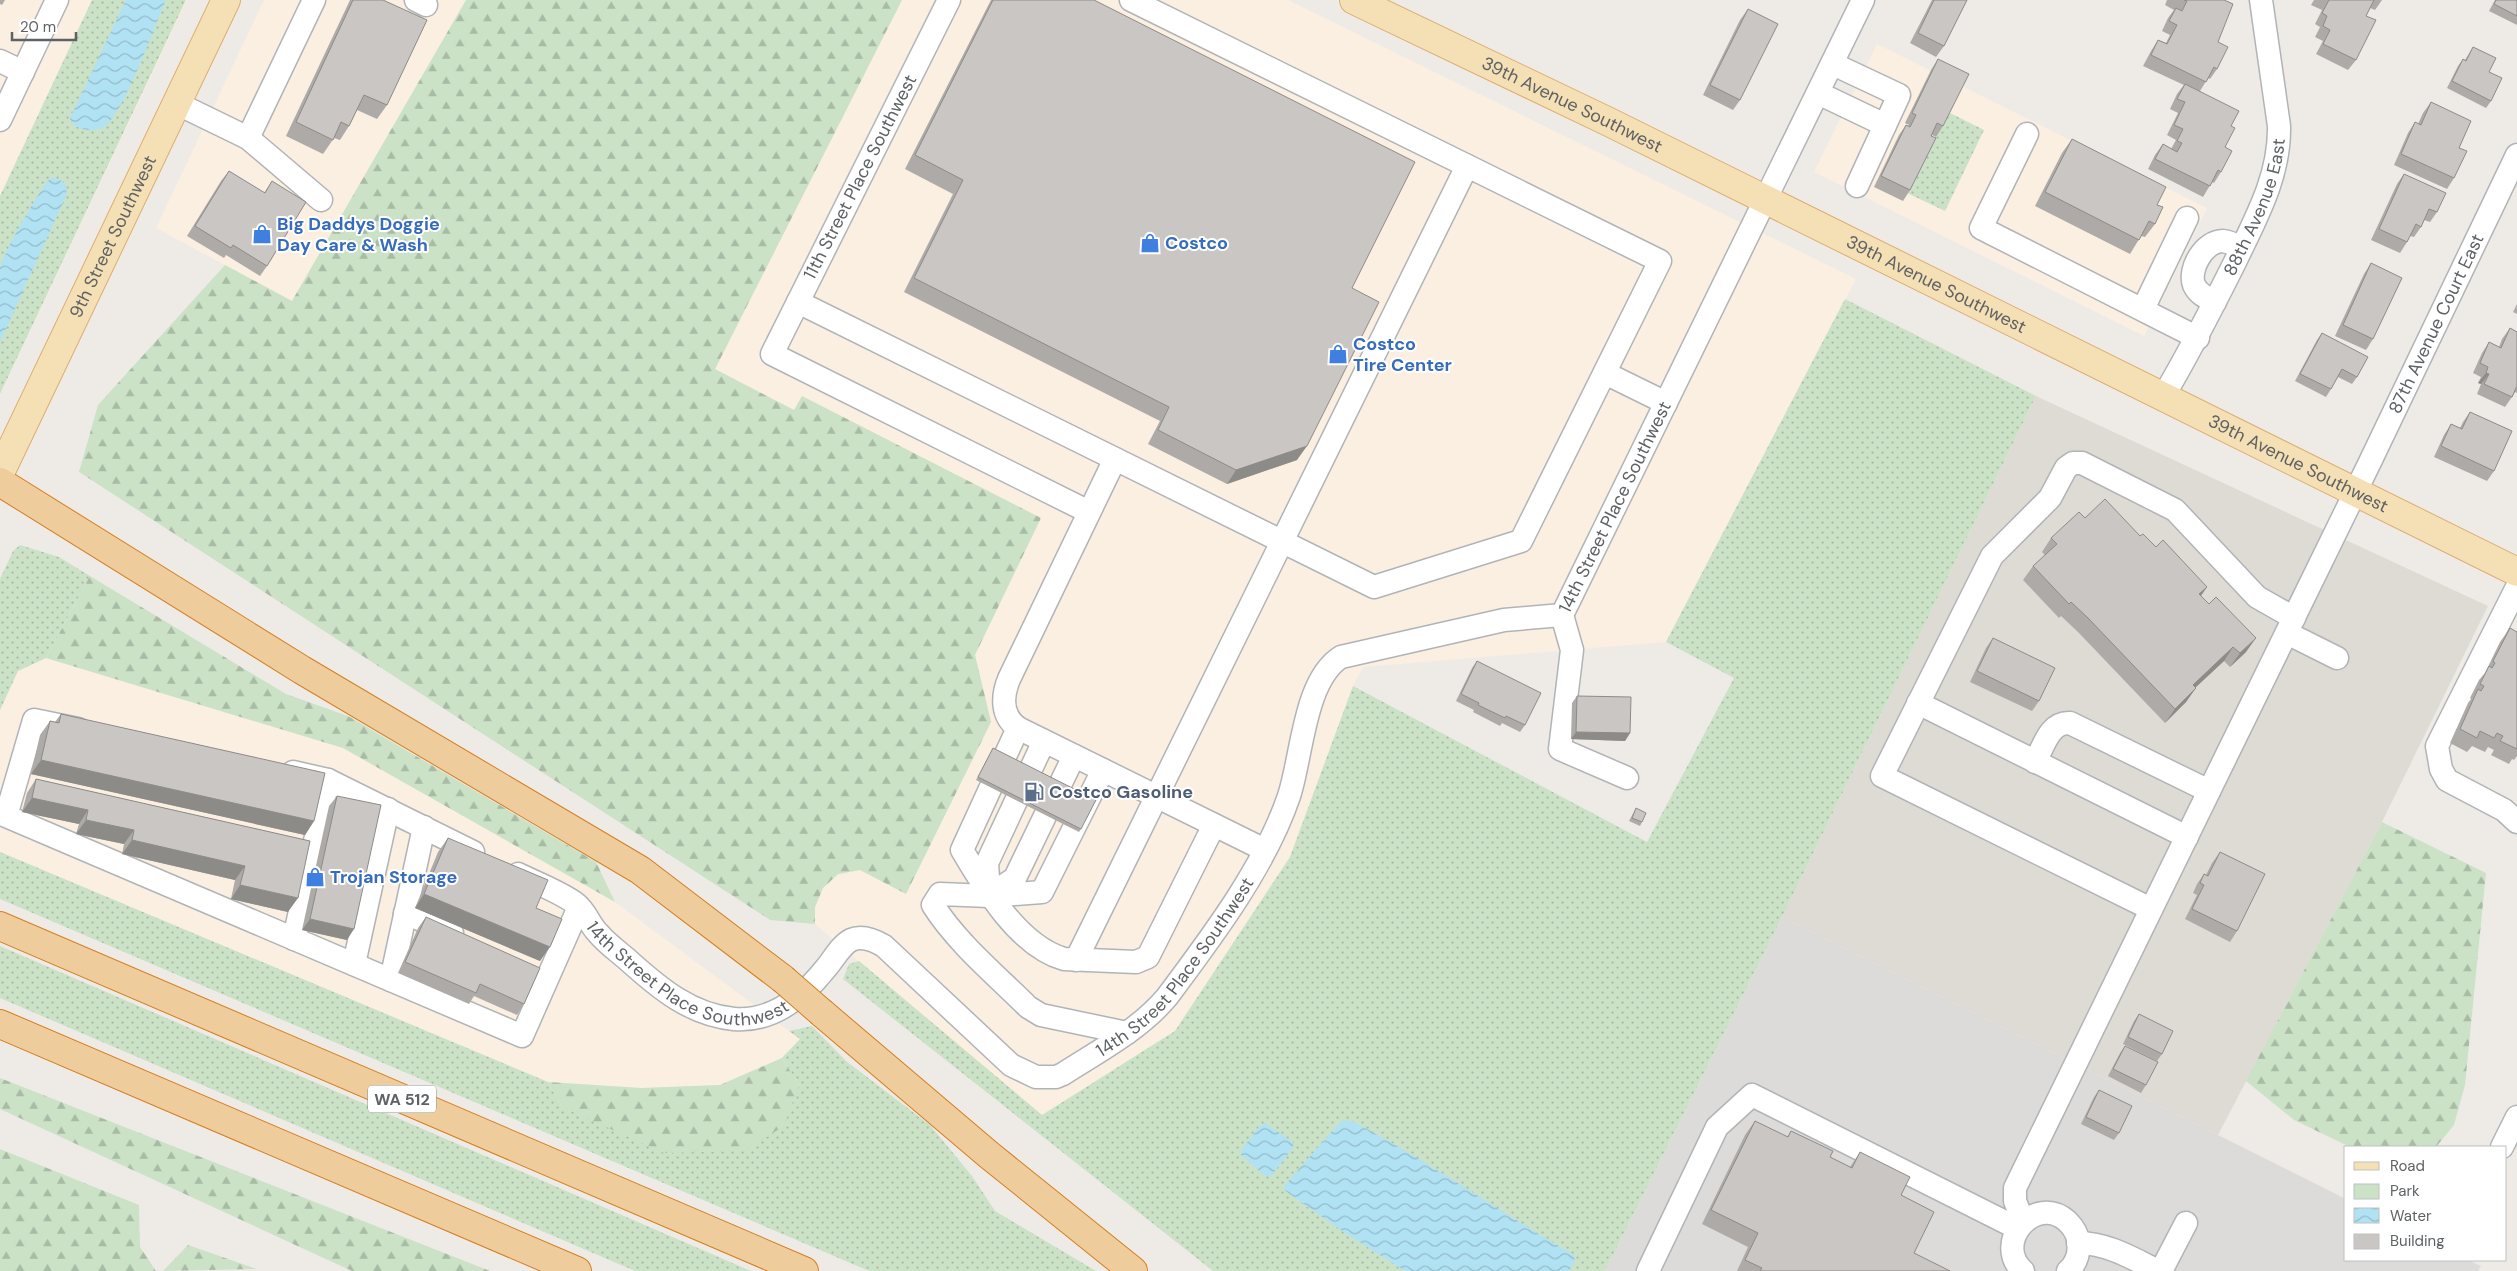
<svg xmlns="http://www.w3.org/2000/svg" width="2517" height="1271" viewBox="0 0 2517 1271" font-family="'DM Sans',sans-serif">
<defs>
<pattern id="green-dots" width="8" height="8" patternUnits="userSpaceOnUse" patternTransform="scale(1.25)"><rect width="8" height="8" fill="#cbe2c7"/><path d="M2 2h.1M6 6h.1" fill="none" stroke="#a8bba5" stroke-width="1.8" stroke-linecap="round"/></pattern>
<pattern id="forest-firs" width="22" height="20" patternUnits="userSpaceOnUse" patternTransform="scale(1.25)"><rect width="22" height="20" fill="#cbe2c7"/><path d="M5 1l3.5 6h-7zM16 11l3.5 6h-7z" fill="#a8bba5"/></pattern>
<pattern id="water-waves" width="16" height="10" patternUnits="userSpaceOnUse" patternTransform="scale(1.25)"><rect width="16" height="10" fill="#b1e2f4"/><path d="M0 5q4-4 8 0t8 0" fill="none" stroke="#93bbc9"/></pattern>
</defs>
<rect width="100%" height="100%" fill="#eeebe7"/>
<!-- commercial -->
<g fill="#faefe0">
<path d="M0 0H187L0 395Z"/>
<path d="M264 0H466L292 301 156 228Z"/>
<path d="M902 0H1288L1856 279 1666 642 1363 667 1353 686 1290 857 1175 1031 1042 1116 815 924V907L823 888 838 875 860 870 906 893 991 722 975 655 1040 518 802 397 794 410 715 369Z"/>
<path d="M1877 44 2207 208 2144 336 1814 172Z"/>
<path d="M46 658 343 748 615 902 800 1039 782 1058 720 1085 641 1088 548 1082 0 852V710L18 671Z"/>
</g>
<!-- industrial -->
<path fill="#dddbd9" d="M1782 917 2346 1199V1260H2468L2481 1266 2478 1271H1605Z"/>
<!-- education -->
<path fill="#dedbd5" d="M2036 396 2488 606 2382 822 2218 1135 1782 917Z"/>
<!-- green -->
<g fill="url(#green-dots)">
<path d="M92 0H186L0 394V196Z"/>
<path d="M1948 112 1984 130 1945 211 1907 193Z"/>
<path d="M1845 299 2036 396 1782 917 1605 1271H1213L843 979 849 964 859 961 1042 1115 1175 1031 1290 857 1353 686 1647 842 1734 678 1666 642Z"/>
<path d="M20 545 59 557 90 576 46 658 18 671 0 710V579L13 551Z"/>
<path d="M0 852 548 1082 562 1107 799 1085 782 1058 800 1039 789 1031 812 1026 846 1061 930 1125 972 1176 995 1211 1096 1271H869L0 899Z"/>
<path d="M0 946 751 1271H635L0 998Z"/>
</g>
<!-- forest -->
<g fill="url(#forest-firs)">
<path d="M466 0H902L715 369 794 410 802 396 1041 518 975 655 991 722 906 894 860 870 838 874 823 888 815 907V924L770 920 79 472 98 405 225 265 292 301Z"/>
<path d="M90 576 286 694 348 716 596 862 615 902 343 748 46 658Z"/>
<path d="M2382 822 2486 873 2465 1085 2454 1125 2436 1147H2350L2294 1120 2246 1081Z"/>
<path d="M782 1058 799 1085 784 1126 744 1151 664 1153 562 1107 548 1082 641 1088 720 1085Z"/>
<path d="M0 1078 490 1271H352L0 1109Z"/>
<path d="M0 1149 139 1205 140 1247 156 1271H0Z"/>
<path d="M188 1245 257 1269 163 1271Z"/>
</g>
<!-- water -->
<g fill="url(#water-waves)">
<path d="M126 0H166C155 25 124 114 104 127 94 133 81 130 72 124L70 118Z"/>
<path d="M52 177 62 181 67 187 66 196 0 342C0 318 0 292 0 268 2 255 42 184 52 177Z"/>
<path d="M1345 1120 1354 1122C1430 1162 1500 1212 1574 1255L1575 1262 1569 1271H1405L1342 1231 1284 1190 1285 1185 1340 1122Z"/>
<path d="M1265 1123 1293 1142V1148L1270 1177 1264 1175 1241 1155V1150L1259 1127Z"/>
</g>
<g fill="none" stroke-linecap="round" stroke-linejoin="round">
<defs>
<g id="minor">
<path d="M416 0 426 5"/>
<path d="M949 0 772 354 1089 512"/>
<path d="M0 61 23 72"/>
<path d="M1833 64 1899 95 1857 186"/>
<path d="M1818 93 1885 125"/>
<path d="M176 103 248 138 314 0"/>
<path d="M0 120 57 0"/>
<path d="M2027 134 1981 228 2198 338"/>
<path d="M248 138 321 200"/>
<path d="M798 302 1374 587 1521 541 1660 261 1131 0"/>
<path d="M2215 302C2207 298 2198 294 2194 285 2188 269 2204 241 2223 241 2230 242 2236 245 2241 248"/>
<path d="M2143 309 2187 218"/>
<path d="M1605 373 1666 403"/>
<path id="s1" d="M2163 397C2189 353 2212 308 2235 262 2256 218 2280 176 2279 126L2261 0"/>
<path d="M1115 459 1009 679C1002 696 1001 716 1018 728L1265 850"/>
<path d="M2517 587 2437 746 2441 769 2447 780 2504 810 2517 822"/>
<path d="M1562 615 1572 650 1560 749 1627 778"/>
<path d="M2287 633 2337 658"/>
<path d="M1918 703 2187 837"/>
<path d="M1018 728 962 850C985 889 1019 946 1064 959L1136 962 1148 957 1214 825"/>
<path d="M78 729 34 720 6 816 522 1036 579 907"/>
<path d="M2035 762C2044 746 2049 722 2070 723L2209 791"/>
<path d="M1103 770 1042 892 989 896 940 894 933 905C957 943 996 975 1028 1007L1041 1015 1127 1033"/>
<path d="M293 772 328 780 473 852"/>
<path id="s2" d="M518 874C536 883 558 891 575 903 586 911 589 924 598 933 607 944 619 952 629 961 659 988 691 1015 734 1019 772 1022 803 997 826 968 833 960 841 945 851 940 862 935 874 940 884 946L1011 1065 1036 1077H1056L1063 1074C1099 1051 1139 1030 1167 997 1211 938 1265 867 1289 796 1302 757 1304 680 1341 657L1504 620 1562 615 1863 0"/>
<path d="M989 892 987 863 1044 741"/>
<path d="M990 895 1015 878 1074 756"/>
<path d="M2151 909 1882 776 1992 556 2050 498 2066 468 2073 463H2082L2175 510 2257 597 2294 618"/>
<path d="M405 913 452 933"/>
<path d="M294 939 328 780"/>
<path d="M1076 960 1467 166"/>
<path d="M354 964 388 809"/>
<path d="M391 980 424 827"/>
<path d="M2502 1147 2517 1117"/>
<path id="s3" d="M2023 1221 2015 1201V1188L2370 462 2517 155"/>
<path d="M2078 1243C2107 1243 2132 1258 2158 1271"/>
<path d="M1648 1271 1717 1127 1752 1095 2017 1228"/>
<path d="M2023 1271C1992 1243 2035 1193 2067 1221 2072 1226 2077 1232 2078 1240 2080 1251 2077 1263 2068 1271"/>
<path d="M2161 1271 2186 1223"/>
</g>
<g id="major">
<path id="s4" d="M1354 0 1609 122 2517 572"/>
<path id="s5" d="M0 473 226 0"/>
</g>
<g id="highway">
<path d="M0 482 302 670 640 870 783 979"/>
<path d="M0 926 804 1271"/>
<path d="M822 1013 989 1155 1133 1271"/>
<path d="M0 1024 577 1271"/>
</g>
</defs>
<!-- minor casing -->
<use href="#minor" stroke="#b1b4b7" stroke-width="25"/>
<!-- major casing -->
<use href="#major" stroke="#dfac6f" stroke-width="30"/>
<!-- highway casing -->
<use href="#highway" stroke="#d67e1e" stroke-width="30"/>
<!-- minor -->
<use href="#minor" stroke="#fff" stroke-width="22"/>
<!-- major -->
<use href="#major" stroke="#f5e0b5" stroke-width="28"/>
<!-- highway -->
<use href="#highway" stroke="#efcc9c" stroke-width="28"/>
<defs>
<path id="highway-bridge" d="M783 979 822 1013"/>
</defs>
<!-- highway-bridge casing -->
<use href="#highway-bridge" stroke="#d67e1e" stroke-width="30" stroke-linecap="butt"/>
<!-- highway-bridge -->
<use href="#highway-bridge" stroke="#efcc9c" stroke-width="28"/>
</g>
<!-- wall -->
<g fill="#aeaaa8">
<path d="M0 0H5L2 5 0 4Z"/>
<path d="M350 0H383L387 105 377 119 357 110 349 126 340 140 334 138 323 154 286 136Z"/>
<path d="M991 0H1094L1352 288 1297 460 1227 484 1148 444 1160 421 904 292 953 194 905 169Z"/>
<path d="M1932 0H1967L1944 46 1936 57 1910 43Z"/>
<path d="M2167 0H2224L2218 42 2217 69 2210 79 2208 78 2200 91 2231 126 2225 147 2221 172 2214 183 2212 182 2203 197 2148 169 2155 155 2163 144 2171 149 2176 140 2167 135 2178 113 2170 109 2177 94 2184 85 2143 66 2151 51 2158 40 2166 43 2170 35 2162 31 2168 18 2174 10 2165 5Z"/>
<path d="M2314 0H2382L2375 10 2370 8 2366 16 2356 60 2348 70 2316 54 2323 41 2315 37 2320 27 2315 24 2322 10 2311 5Z"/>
<path d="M2495 0H2517V25L2489 11Z"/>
<path d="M1748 9 1740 100 1733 110 1703 95 1740 20Z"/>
<path d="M2473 47 2489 72 2491 101 2486 108 2447 88 2458 66 2463 59 2465 60Z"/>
<path d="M1938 59 1943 126 1936 137 1932 135 1910 190 1903 201 1874 187 1899 135 1906 125 1908 126 1909 125 1905 123 1931 70Z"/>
<path d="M2431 102 2454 178 2447 189 2394 165 2408 133 2415 122 2418 124 2423 113Z"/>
<path d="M2072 139 2157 205 2155 224 2145 237 2141 236 2130 254 2035 206 2062 153Z"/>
<path d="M229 171 264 193 272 181 267 266 260 276 226 255 224 258 187 236 221 181Z"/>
<path d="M2404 174 2437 212 2430 222 2424 220 2421 227 2414 237 2410 236 2407 242 2400 253 2371 240 2397 184Z"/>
<path d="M2371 263 2373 339 2366 350 2335 336 2364 274Z"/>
<path d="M2517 304V314L2513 312Z"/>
<path d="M2510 328 2517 332V393L2515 392 2512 397 2505 407 2477 394 2481 384 2478 383 2481 377 2473 373 2482 353 2489 342 2499 347 2502 339Z"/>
<path d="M2322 333 2357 377 2352 384 2338 377 2331 389 2326 397 2295 381 2317 340Z"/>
<path d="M2470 412 2494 471 2487 481 2434 457 2444 435 2451 424 2460 428 2463 422Z"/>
<path d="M2085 518 2140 536 2156 547 2207 587 2201 596 2246 652 2230 667 2224 661 2195 688 2186 702 2165 723 2078 632 2061 616 2059 618 2023 580 2033 566 2045 555 2042 552 2051 538Z"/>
<path d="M2510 628 2517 632V756L2514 760 2512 759 2509 764 2491 755 2494 750 2488 747 2485 752 2472 746 2467 752 2450 743 2468 703 2471 699 2470 698 2479 680 2485 673 2500 642Z"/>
<path d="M1993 638 2039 701 2032 711 1970 682 1986 648Z"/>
<path d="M1477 661 1525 725 1520 732 1502 723 1500 726 1473 712 1474 710 1456 701 1472 668Z"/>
<path d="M1577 696 1630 733 1625 741 1571 739 1572 703Z"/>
<path d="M61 714 314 821 305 835 31 774 40 735 50 721 55 722Z"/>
<path d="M993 748 1081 829 1079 832 976 780Z"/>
<path d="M36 779 310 841 288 912 231 899 235 880 122 854 124 844 76 834 79 824 22 812 27 793Z"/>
<path d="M337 796 347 940 302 930 329 806Z"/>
<path d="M1636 808 1642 822 1640 826 1629 821Z"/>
<path d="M448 838 536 908 540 961 415 908 438 852Z"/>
<path d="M2220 852 2237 931 2230 942 2185 919 2197 895 2193 893 2197 884 2204 874 2206 875 2212 863Z"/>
<path d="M426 917 524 1004 517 1015 474 996 469 1004 398 973 418 928Z"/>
<path d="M2139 1014 2162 1054 2157 1061 2123 1044 2134 1021Z"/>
<path d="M2125 1046 2146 1085 2141 1093 2108 1076 2120 1053Z"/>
<path d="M2099 1090 2119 1133 2114 1140 2081 1124 2094 1097Z"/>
<path d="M1755 1121 1787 1137 1791 1131 1830 1157 1850 1167 1860 1152 1901 1195 1914 1253 1950 1271H1737L1748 1247 1702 1224 1745 1135Z"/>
</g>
<!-- shaded-wall -->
<g fill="#8d8b88">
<path d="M2486 373 2489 374 2481 384 2478 383Z"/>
<path d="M1307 446 1297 460 1227 484 1236 470Z"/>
<path d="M2207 587 2197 601 2199 594Z"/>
<path d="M2256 638 2246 652 2230 667 2240 653Z"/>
<path d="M2233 647 2224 661 2183 699 2193 685Z"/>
<path d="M2196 688 2186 702 2165 723 2175 709Z"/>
<path d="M1576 732 1630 733 1625 741 1571 739Z"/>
<path d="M41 760 314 821 305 835 31 774Z"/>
<path d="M32 798 88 810 79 824 22 812Z"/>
<path d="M86 820 134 830 124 844 76 834Z"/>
<path d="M132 840 245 866 235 880 122 854Z"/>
<path d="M240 885 298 898 288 912 231 899Z"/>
<path d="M424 894 550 947 540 961 415 908Z"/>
<path d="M310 919 354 929 347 940 302 930Z"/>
</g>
<!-- building -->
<g fill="#cac6c3" stroke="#8d8b88">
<path d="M353 0H383L427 20 387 105 364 95 349 126 341 122 333 140 296 122Z"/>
<path d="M993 0H1094L1415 162 1352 288 1379 302 1307 446 1236 470 1158 430 1169 407 914 278 963 180 915 155Z"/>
<path d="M1934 0H1967L1944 46 1918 33Z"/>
<path d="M2184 0H2224L2233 4 2218 42 2228 47 2217 69 2214 67 2206 82 2151 55 2158 40 2167 44 2177 25 2169 21 2176 8 2182 11 2187 1Z"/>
<path d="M2329 0H2374L2366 16 2376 20 2356 60 2323 44 2330 30 2323 26 2327 16 2322 13Z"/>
<path d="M2496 0H2517V16L2494 4Z"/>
<path d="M1748 9 1778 24 1740 100 1710 85Z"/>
<path d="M2473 47 2496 58 2489 72 2502 78 2491 101 2452 81 2463 59 2466 61Z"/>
<path d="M1938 59 1969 74 1943 126 1937 123 1931 136 1936 138 1910 190 1881 176 1906 125 1910 127 1916 115 1912 113Z"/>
<path d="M2185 84 2239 111 2231 126 2235 128 2225 147 2232 151 2221 172 2218 170 2210 186 2155 159 2163 144 2177 152 2182 143 2177 141 2183 129 2174 125 2185 102 2177 99Z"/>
<path d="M2431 102 2471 121 2459 148 2467 151 2454 178 2401 154 2415 122 2421 125Z"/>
<path d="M2072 139 2166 187 2157 205 2163 207 2155 224 2149 221 2139 240 2045 192Z"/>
<path d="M229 171 265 193 272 181 306 202 267 266 233 245 231 248 195 226Z"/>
<path d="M2404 174 2446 193 2437 212 2429 209 2421 227 2416 224 2407 242 2379 229Z"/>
<path d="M2371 263 2402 278 2373 339 2343 325Z"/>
<path d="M2510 328 2517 332V386L2512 397 2484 384 2489 374 2486 373 2488 367 2480 363 2489 342 2501 348Z"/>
<path d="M2322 333 2368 357 2357 377 2342 369 2331 389 2300 374Z"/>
<path d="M2470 412 2512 431 2494 471 2441 446 2451 424 2462 429Z"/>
<path d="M2105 499 2140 536 2143 534 2156 547 2163 540 2207 587 2199 594 2209 604 2216 597 2256 638 2240 653 2233 647 2193 685 2196 688 2175 709 2088 618 2071 602 2069 604 2033 566 2057 544 2051 538 2079 512 2085 518Z"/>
<path d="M2510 628 2517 632V749L2500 741 2503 736 2497 733 2494 738 2480 731 2477 738 2460 729 2478 689 2481 691 2484 686 2480 684 2489 666 2492 668 2495 663 2493 661Z"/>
<path d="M1993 638 2055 668 2039 701 1977 671Z"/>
<path d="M1477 661 1541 693 1525 725 1506 716 1505 718 1478 705 1479 703 1461 694Z"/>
<path d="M1577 696 1631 697 1630 733 1576 732Z"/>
<path d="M61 714 325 773 314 821 41 760 50 721 59 723Z"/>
<path d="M993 748 1096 800 1081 829 978 777Z"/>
<path d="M36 779 310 841 298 898 240 885 245 866 132 840 134 830 86 820 88 810 32 798Z"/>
<path d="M337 796 381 805 354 929 310 919Z"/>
<path d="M1636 808 1646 813 1642 822 1632 818Z"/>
<path d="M448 838 548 880 536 908 562 919 550 947 424 894Z"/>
<path d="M2220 852 2265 874 2237 931 2192 909 2204 885 2200 883 2204 874 2208 876Z"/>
<path d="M426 917 540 968 524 1004 480 984 476 993 405 962Z"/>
<path d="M2139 1014 2173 1031 2162 1054 2128 1037Z"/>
<path d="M2125 1046 2158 1062 2146 1085 2113 1069Z"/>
<path d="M2099 1090 2132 1106 2119 1133 2086 1117Z"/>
<path d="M1755 1121 1788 1137 1791 1131 1833 1151 1830 1157 1852 1168 1860 1152 1910 1177 1901 1195 1934 1212 1914 1253 1950 1271H1760L1762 1268 1745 1260 1758 1233 1711 1210Z"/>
</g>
<!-- icons -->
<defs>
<symbol id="shop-bare" viewBox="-9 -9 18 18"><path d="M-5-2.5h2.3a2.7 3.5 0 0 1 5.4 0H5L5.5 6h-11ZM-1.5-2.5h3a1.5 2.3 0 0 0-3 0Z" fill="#3f7fe0" stroke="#fff" stroke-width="2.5" paint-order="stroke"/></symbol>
<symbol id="fuel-bare" viewBox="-9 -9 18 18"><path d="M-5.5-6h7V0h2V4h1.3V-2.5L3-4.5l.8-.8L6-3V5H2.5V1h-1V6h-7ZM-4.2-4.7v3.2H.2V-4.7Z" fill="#5c6f8a" stroke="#fff" stroke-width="2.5" paint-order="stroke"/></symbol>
</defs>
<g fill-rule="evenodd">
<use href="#shop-bare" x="248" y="220" width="28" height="28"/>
<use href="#shop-bare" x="1136" y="229" width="28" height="28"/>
<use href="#shop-bare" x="1324" y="340" width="28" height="28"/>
<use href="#fuel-bare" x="1020" y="778" width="28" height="28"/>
<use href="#shop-bare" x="301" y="863" width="28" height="28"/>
</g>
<g text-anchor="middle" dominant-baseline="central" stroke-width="4" stroke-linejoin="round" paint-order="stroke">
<!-- shield labels -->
<rect fill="#fff" stroke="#8e9193" stroke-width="1" x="368" y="1085.5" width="68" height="27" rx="4"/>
<g font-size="16" font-weight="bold" fill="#5e6265">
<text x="402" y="1099">WA 512</text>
</g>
<!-- street labels -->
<g font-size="18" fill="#5e6265" stroke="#fff">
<text stroke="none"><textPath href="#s4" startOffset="242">39th Avenue Southwest</textPath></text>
<text transform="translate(860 177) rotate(-63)">11th Street Place Southwest</text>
<text stroke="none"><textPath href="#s1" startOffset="212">88th Avenue East</textPath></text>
<text stroke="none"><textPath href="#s5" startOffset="262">9th Street Southwest</textPath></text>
<text stroke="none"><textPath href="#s4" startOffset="648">39th Avenue Southwest</textPath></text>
<text stroke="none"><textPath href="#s3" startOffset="996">87th Avenue Court East</textPath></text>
<text stroke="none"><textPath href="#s4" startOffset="1052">39th Avenue Southwest</textPath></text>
<text stroke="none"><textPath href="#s2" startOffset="1541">14th Street Place Southwest</textPath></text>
<text stroke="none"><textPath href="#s2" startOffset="206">14th Street Place Southwest</textPath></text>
<text stroke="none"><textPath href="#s2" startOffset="835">14th Street Place Southwest</textPath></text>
</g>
<!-- shop labels -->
<g font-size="18" font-weight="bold" fill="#366cbe" stroke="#fff" text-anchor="start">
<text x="277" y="224">Big Daddys Doggie<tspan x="277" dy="21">Day Care &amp; Wash</tspan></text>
<text x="1165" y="243">Costco</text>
<text x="1353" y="344">Costco<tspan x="1353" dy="21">Tire Center</tspan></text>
<text x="330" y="877">Trojan Storage</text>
</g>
<!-- service labels -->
<g font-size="18" font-weight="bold" fill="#4e5e75" stroke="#fff" text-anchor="start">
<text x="1049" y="792">Costco Gasoline</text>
</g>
</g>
<!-- legend -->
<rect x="2344" y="1146" width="162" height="115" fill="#ffffff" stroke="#bfc0c1"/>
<rect x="2354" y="1162" width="25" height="8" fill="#f5e0b5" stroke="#bfc0c1"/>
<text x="2390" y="1171" font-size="15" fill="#5e6265">Road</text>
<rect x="2354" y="1184" width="25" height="15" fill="#cbe2c7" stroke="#bfc0c1"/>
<text x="2390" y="1196" font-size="15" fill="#5e6265">Park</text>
<rect x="2354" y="1208" width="25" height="15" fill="url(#water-waves)" stroke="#bfc0c1"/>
<text x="2390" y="1221" font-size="15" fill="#5e6265">Water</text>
<rect x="2354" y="1234" width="25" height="15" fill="#cac6c3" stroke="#bfc0c1"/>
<text x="2390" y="1246" font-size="15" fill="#5e6265">Building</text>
<!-- scale -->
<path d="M12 32v8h64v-8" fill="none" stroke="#5e6265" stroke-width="2.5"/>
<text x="20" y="32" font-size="15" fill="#5e6265" stroke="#ffffff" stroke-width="4" paint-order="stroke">20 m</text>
</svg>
